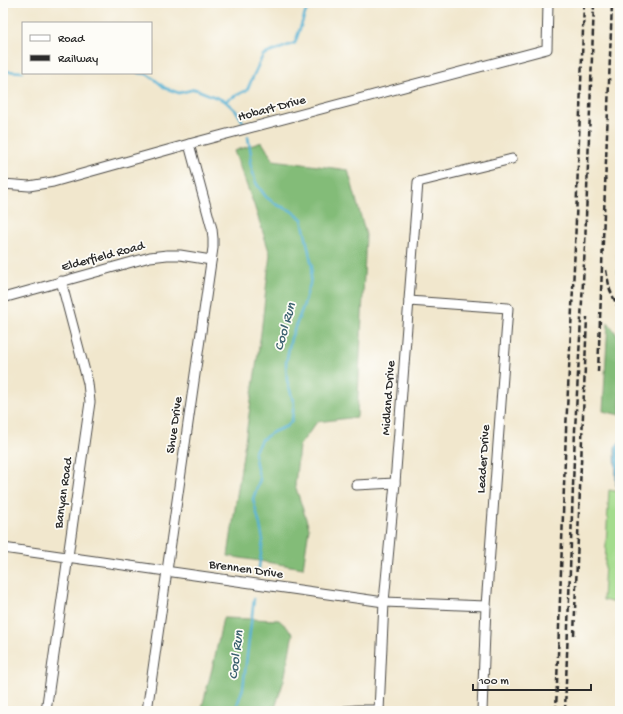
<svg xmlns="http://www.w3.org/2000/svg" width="623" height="714" viewBox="0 0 623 714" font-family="'Gochi Hand',sans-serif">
<rect width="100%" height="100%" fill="#fdfcf7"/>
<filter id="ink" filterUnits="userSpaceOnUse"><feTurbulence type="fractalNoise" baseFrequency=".025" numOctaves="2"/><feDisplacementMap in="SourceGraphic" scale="8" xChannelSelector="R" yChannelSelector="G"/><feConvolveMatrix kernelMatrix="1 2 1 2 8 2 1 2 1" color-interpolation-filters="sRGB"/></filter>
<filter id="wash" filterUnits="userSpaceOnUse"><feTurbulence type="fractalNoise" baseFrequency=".012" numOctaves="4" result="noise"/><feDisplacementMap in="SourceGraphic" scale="16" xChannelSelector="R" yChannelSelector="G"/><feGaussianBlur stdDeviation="0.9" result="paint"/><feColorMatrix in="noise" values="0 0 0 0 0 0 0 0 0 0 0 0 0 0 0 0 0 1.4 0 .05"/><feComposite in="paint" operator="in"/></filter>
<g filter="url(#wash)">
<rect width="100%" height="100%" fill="#f1e7cd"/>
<!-- green -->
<path fill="#a4dc8d" stroke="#68845c" d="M609 490 620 492V604L603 600Z"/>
<!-- forest -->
<g fill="#83bc78" stroke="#577452">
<path d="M262 142 273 160 348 170 366 235 357 417 317 422 299 446 295 485 309 528 303 568 228 556 261 333 270 254 254 205 234 151Z"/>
<path d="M620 198V282L618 279 616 214Z"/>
<path d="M608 322 620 339V415L603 411Z"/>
<path d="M223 618 279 620 293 633 284 680 274 711H201L214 661Z"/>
</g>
<!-- water -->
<path fill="#56b2d4" stroke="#406e80" d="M620 441V487L616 486 615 447Z"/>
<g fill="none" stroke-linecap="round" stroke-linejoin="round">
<!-- stream -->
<g stroke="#56b2d4" stroke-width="2.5">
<path d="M3 71 23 72"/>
<path d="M106 73H120"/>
<path d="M138 73 147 74 158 82 165 88 179 93 195 89 225 101 237 112 243 122"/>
<path d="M225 101 247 90 263 55 295 43 306 11 321 3"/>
<path d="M248 137 251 154 250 163 256 183 266 197 277 205 290 210 302 219 312 266 310 284 303 307 291 338 286 363 287 380 294 404 292 420 287 426 273 432 261 440 254 453 257 469 260 479 253 499 260 525 263 540 258 574"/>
<path d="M235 711 243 688 254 599"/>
</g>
</g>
</g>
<g filter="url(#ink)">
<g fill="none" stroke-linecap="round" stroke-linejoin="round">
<defs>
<g id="street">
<path d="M3 184 29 186 53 182 189 144 547 49 548 3"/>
<path d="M3 298 150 257 167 255H180L211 260"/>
<path d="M409 301 508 308 486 606 482 711"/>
<path d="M356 485 395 483"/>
<path d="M3 548 363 599 384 602 486 606"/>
<path d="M46 711 90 402 88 383 61 281"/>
<path d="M147 711 213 248V239L212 229 189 144"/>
<path d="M345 711 357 710H379"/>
<path d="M379 711 384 602 395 483 418 182 512 159"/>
</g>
</defs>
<!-- street casing -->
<use href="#street" stroke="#494743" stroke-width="11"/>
<!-- street -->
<use href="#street" stroke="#fff" stroke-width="9"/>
<!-- rail -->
<g stroke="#2b2b2b" stroke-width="2.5" stroke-dasharray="6 3" stroke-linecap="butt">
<path d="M606 270 610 290 620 312"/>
<path d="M598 372 612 3"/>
<path d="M574 635 587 317"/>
<path d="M556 711 566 430 575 247 584 3"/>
<path d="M565 711 575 430 585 245 594 3"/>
</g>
</g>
</g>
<g text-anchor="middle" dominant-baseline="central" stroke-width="3.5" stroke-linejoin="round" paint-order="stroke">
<!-- street labels -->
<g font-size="13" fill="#2b2b2b" stroke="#fdfcf7">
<text transform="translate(272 109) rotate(-15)">Hobart Drive</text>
<text transform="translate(103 257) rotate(-15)">Elderfield Road</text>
<text transform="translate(389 398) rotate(-86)">Midland Drive</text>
<text transform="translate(175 425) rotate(-82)">Shue Drive</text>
<text transform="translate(484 459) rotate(-86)">Leader Drive</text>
<text transform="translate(64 493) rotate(-82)">Banyan Road</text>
<text transform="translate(246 570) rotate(8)">Brennen Drive</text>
</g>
<!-- water labels -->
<g font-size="14" font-style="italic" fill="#3c616f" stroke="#fdfcf7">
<text transform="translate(286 327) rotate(-74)">Cool Run</text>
<text transform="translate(237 655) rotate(-83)">Cool Run</text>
</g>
</g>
<!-- margin -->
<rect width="623" height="714" fill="none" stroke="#fdfcf7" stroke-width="16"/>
<!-- legend -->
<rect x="22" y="22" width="130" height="52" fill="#fdfcf7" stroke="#a9a8a5"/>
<rect x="30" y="35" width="20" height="6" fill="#ffffff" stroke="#a9a8a5"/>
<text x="58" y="42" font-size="12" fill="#2b2b2b">Road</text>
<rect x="30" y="55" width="20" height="6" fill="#2b2b2b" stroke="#a9a8a5"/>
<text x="58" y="62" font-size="12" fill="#2b2b2b">Railway</text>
<!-- scale -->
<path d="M473 684v6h118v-6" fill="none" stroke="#2b2b2b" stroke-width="2"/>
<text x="479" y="684" font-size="12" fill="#2b2b2b" stroke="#fdfcf7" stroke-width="3" paint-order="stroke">100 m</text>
</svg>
